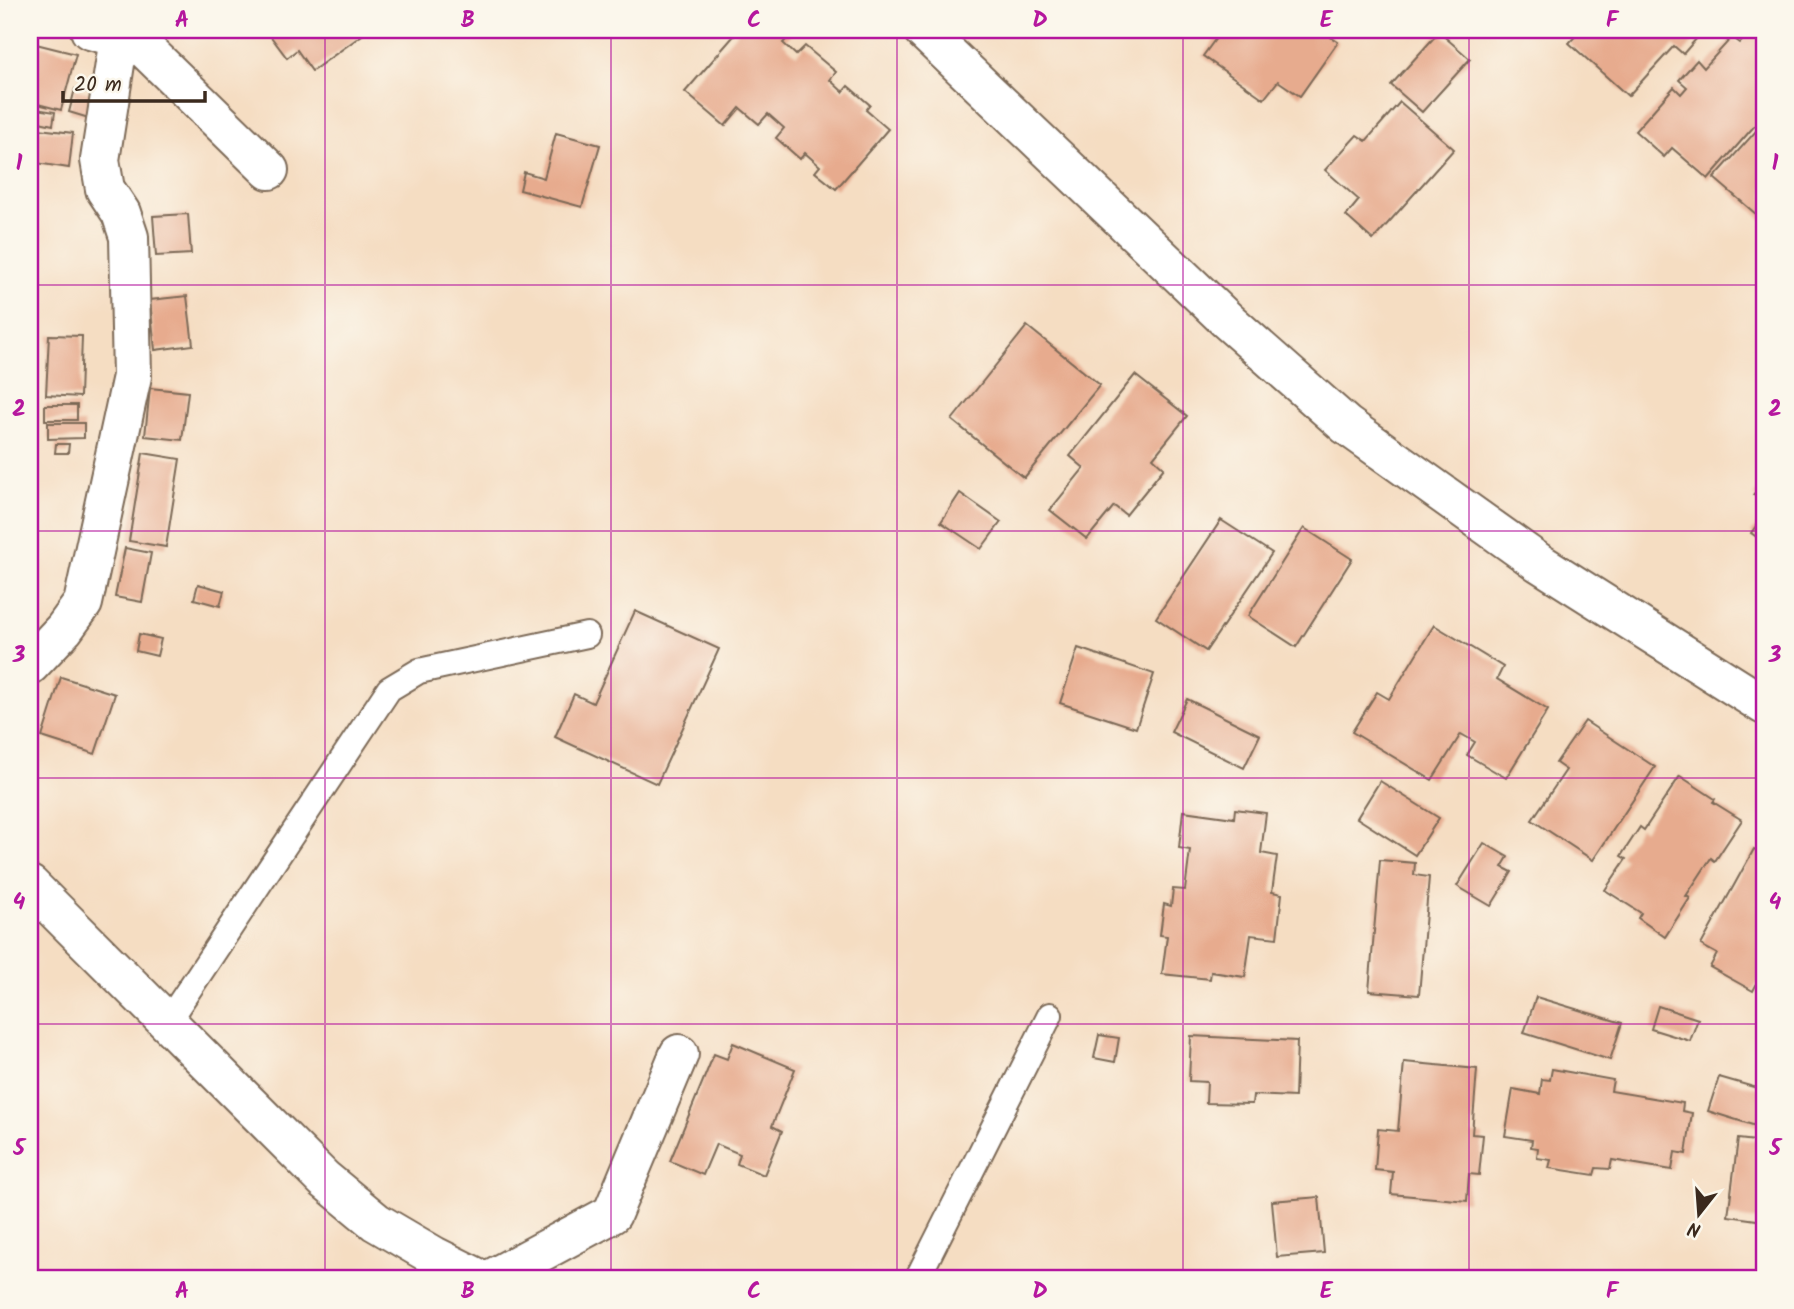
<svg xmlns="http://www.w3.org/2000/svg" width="1794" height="1309" viewBox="0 0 1794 1309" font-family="Kalam,sans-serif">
<rect width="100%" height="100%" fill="#fbf7ec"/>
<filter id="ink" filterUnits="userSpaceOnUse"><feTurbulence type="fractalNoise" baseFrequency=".0143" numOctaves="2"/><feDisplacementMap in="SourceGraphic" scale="14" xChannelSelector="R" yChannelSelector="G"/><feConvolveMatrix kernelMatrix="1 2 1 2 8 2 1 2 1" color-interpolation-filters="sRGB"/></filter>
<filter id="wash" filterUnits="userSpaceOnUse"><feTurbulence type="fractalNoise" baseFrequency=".00686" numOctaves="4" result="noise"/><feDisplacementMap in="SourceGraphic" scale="28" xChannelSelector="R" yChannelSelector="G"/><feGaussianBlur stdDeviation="1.57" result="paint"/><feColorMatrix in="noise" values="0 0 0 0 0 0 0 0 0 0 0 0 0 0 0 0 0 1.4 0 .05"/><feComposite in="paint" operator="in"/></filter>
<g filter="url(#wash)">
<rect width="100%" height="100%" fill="#f5ddc2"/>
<g id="blocks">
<!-- building -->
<g fill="#e7ab8e">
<path d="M266 30H369L312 71 297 50 287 58Z"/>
<path d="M739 30H795L783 43 796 55 805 46 836 72 830 80 843 92 848 86 870 105 866 110 888 129 836 189 815 172 820 166 805 153 800 159 776 138 784 128 768 114 759 124 740 108 725 126 685 92Z"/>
<path d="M1222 30H1320L1338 42 1300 96 1278 81 1264 99 1203 56Z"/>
<path d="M1581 30H1704L1683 54 1674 46 1628 96 1569 43Z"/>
<path d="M1439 32 1470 59 1422 112 1391 85Z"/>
<path d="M1751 32 1764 44V115L1708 179 1672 148 1664 157 1635 131 1674 87 1681 94 1687 87 1679 80 1697 60 1704 68 1732 37 1740 43Z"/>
<path d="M32 43 76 54 61 110 30 102V51Z"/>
<path d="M75 89 99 95 92 119 69 112Z"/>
<path d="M1400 102 1454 149 1373 240 1346 216 1359 200 1325 170 1357 135 1366 141Z"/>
<path d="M30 108 55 112 53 125 30 120Z"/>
<path d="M1764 122V221L1714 178Z"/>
<path d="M30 128 73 133 69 168 30 162Z"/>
<path d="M556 133 600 145 582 207 520 190 524 172 544 178Z"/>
<path d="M30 172 35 173 31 206H30Z"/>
<path d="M188 214 191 254 156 256 153 216Z"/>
<path d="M187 296 193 345 155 350 150 300Z"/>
<path d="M1027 326 1100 385 1024 478 952 420Z"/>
<path d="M49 335 82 336 80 397 46 395Z"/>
<path d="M1135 375 1187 416 1153 458 1164 468 1126 515 1114 506 1087 539 1050 510 1084 468 1070 456Z"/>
<path d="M150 388 188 392 182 440 145 436Z"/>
<rect x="45" y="405" width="32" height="15"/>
<path d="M48 423H84V438L48 439Z"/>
<path d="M56 444H69L68 453H55Z"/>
<path d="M143 453 180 459 166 547 129 541Z"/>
<path d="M1764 481V502L1754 495Z"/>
<path d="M960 493 1001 522 981 549 941 522Z"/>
<path d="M1764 515V542L1751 533Z"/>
<path d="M1221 520 1272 553 1206 651 1156 618Z"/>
<path d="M1304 528 1352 559 1296 647 1248 616Z"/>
<path d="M125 548 151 553 142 602 115 597Z"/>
<path d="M198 584 224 591 220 606 194 599Z"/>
<path d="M635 611 719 649 657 784 555 737 574 694 593 703Z"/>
<path d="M1434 625 1503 667 1497 679 1548 710 1506 778 1467 755 1475 742 1461 734 1432 780 1352 732 1377 692 1389 699Z"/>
<path d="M139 634 161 639 157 656 136 651Z"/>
<path d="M1078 648 1154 674 1136 728 1060 703Z"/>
<path d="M61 677 115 694 95 754 42 737Z"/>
<path d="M1187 699 1260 735 1244 768 1171 732Z"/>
<path d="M30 701 37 704 30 727Z"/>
<path d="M1585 721 1655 767 1593 860 1532 820 1566 770 1556 763Z"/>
<path d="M1680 776 1715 799 1713 802 1742 820 1715 861 1711 858 1686 896 1690 898 1665 937 1638 918 1641 913 1605 890 1626 859 1621 856 1640 827 1644 830Z"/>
<path d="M1380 781 1439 818 1415 855 1357 818Z"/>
<path d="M1235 809 1266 813 1261 853 1277 856 1272 892 1282 894 1277 938 1251 935 1245 977 1211 972 1210 979 1162 974 1167 936 1160 935 1164 904 1171 906 1173 889 1185 890 1190 850 1179 848 1183 811 1234 818Z"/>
<path d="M1484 843 1508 857 1502 867 1512 872 1491 906 1457 886Z"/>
<path d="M1754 849 1764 855V970L1753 991 1710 967 1717 954 1701 945Z"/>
<path d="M1380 860 1415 863 1414 875 1429 877 1419 995 1369 991Z"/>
<path d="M1536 997 1622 1023 1610 1060 1524 1033Z"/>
<path d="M1658 1006 1698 1019 1690 1041 1651 1029Z"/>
<path d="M1099 1035 1119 1038 1115 1062 1094 1058Z"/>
<path d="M1191 1036 1297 1041 1295 1097 1253 1095 1252 1104 1206 1103 1207 1082 1189 1081Z"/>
<path d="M733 1043 795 1069 772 1126 782 1131 764 1175 737 1164 740 1154 716 1144 703 1175 670 1161 714 1054 727 1059Z"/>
<path d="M1404 1062 1477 1069 1472 1134 1483 1135 1479 1175 1469 1174 1467 1201 1391 1194 1393 1172 1375 1170 1378 1129 1398 1131Z"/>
<path d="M1552 1069 1613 1080 1611 1091 1683 1103 1682 1111 1692 1113 1686 1154 1675 1152 1672 1170 1612 1160 1610 1169 1596 1168 1594 1175 1549 1168 1551 1160 1537 1158 1538 1148 1531 1147 1532 1140 1505 1136 1513 1089 1540 1094 1542 1079 1550 1080Z"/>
<path d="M1719 1077 1764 1090V1110L1759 1127 1708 1111Z"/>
<path d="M1738 1139 1764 1142V1221L1728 1216Z"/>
<path d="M1319 1197 1324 1253 1277 1257 1272 1201Z"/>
</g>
</g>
</g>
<g filter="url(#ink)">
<use href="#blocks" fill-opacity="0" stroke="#7c6957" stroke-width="2"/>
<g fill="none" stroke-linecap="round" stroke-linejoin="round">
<defs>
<g id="lane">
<path d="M168 1021 389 689 419 671 587 635"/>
<path d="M917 1279 1050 1015"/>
</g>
<g id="street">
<path d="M90 30 119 38 144 48 269 170"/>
<path d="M923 30 1227 320 1346 425 1538 562 1764 705"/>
<path d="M30 665 64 629 83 603 132 376 129 237 121 213 105 189 100 160 119 38"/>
<path d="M30 885 324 1179 376 1222 434 1256 480 1279"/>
<path d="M491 1279 612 1214 679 1054"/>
</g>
</defs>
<!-- lane casing -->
<use href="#lane" stroke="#7c6957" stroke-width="28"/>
<!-- street casing -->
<use href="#street" stroke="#7c6957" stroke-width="42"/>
<!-- lane -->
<use href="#lane" stroke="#fff" stroke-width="24"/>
<!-- street -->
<use href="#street" stroke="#fff" stroke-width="38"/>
</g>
</g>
<!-- grid -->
<path fill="none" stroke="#b5179e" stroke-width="2" stroke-opacity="0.55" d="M325 30V1279M611 30V1279M897 30V1279M1183 30V1279M1469 30V1279M30 285H1764M30 531H1764M30 778H1764M30 1024H1764"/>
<!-- margin -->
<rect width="1794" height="1309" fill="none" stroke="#fbf7ec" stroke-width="77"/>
<!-- north arrow -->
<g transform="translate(1699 1214) rotate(197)" stroke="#fbf7ec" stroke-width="5" paint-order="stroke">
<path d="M0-5L12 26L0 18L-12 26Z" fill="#3b2a1e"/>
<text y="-10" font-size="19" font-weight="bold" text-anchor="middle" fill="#3b2a1e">N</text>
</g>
<!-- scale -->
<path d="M63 91v10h142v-10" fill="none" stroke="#3b2a1e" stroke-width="3.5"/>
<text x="74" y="91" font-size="21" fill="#3b2a1e" stroke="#fbf7ec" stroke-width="5" paint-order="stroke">20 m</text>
<rect x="38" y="38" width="1718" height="1232" fill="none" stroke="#b5179e" stroke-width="2.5"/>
<g font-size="23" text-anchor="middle" font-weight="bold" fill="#b5179e">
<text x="182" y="27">A</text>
<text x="468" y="27">B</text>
<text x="754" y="27">C</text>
<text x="1040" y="27">D</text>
<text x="1326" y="27">E</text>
<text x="1612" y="27">F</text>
<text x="19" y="170">1</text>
<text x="1775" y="170">1</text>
<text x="19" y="416">2</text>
<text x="1775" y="416">2</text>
<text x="19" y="662">3</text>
<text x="1775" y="662">3</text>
<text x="19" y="909">4</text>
<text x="1775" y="909">4</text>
<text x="19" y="1155">5</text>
<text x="1775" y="1155">5</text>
<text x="182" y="1298">A</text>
<text x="468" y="1298">B</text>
<text x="754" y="1298">C</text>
<text x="1040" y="1298">D</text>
<text x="1326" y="1298">E</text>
<text x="1612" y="1298">F</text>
</g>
</svg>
